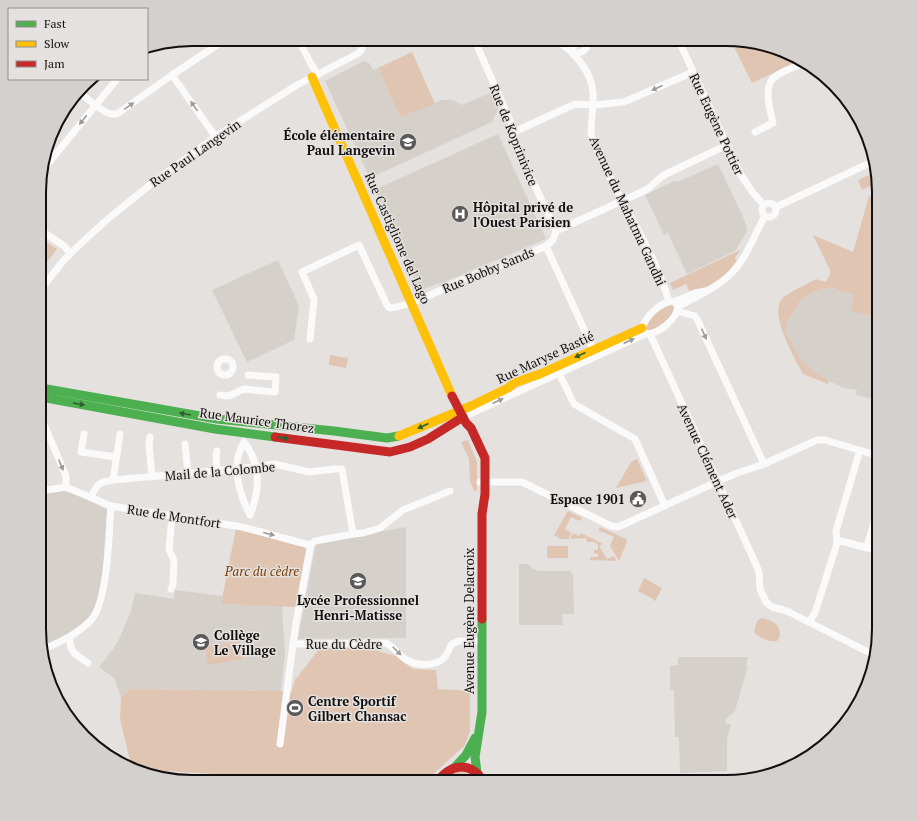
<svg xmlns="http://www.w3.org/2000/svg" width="918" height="821" viewBox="0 0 918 821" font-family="'PT Serif',serif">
<rect width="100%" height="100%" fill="#e4e1df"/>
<!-- built -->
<g fill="#d6d0cb">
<path d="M364 61 369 63 373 70 378 68 400 117 442 100H453L462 105 490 93 498 109 492 122 370 178 325 81Z"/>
<path d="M498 134 546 239 440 284 439 283 419 291 374 190Z"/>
<path d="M718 164 744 219 747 229 746 233 735 251 687 274 668 233 664 235 645 195 674 181 678 182Z"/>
<path d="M278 260 299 306 294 340 247 362 212 290Z"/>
<path d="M832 288 854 295 850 311 875 317 879 314V400L856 395 857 390 844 388 829 381 813 371 801 360 785 331 787 323 801 299 820 289Z"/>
<path d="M64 491 84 497 107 510 102 586 93 612 90 617 72 633 41 648 39 639 40 493Z"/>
<path d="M406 527V638L298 639 316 543Z"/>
<path d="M519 564H528L533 569 539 571H570L573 575 574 614H562L563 625H519Z"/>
<path d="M175 590 223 596 221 604 282 606 285 655 281 691 137 689H131L121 697 114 678 99 667 114 648 120 637 131 611 135 593 174 599Z"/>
<path d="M678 657H748L746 666H748L735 711 725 720 726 724H731L727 739V771L680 773 679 737H675L674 690H670V666L678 665Z"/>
</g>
<!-- green -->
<g fill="#e1c5b3">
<path d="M730 39H736L794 55 801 60 752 83Z"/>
<path d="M412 52 435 104 400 117 378 68Z"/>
<path d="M876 172 879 182 862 190 858 180Z"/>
<path d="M869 196 879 200V314L875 317 850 311 854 295 832 288 820 289 801 299 787 323 785 331 801 360 813 371 829 381 828 384 803 374C795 358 766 311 784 297 793 290 806 285 816 279L826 282 831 272 813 235 853 252Z"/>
<path d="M41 238 57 249 41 270Z"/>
<path d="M740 250 735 258 737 261C724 279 711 288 690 292L686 284 673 290 670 283Z"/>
<path d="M671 304 675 307C674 307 674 313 673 313 669 321 655 331 646 330 648 316 659 309 671 304Z"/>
<path d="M330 355 348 358 346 368 329 365Z"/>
<path d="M468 440 477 462V491L474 490 470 481 469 459 461 442Z"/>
<path d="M637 459 647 481 616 488 631 462Z"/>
<path d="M568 511 582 518 580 521 571 517 565 529 572 533 568 539H560L554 535Z"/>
<path d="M600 527 626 539 627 542 619 561 610 546 614 537 598 530Z"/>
<path d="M236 528 306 548 297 607 221 604Z"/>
<path d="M573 533 579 536 581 533 603 544 599 546 607 559 614 556 617 561 590 560V557H598V554L594 553V550H598V545L594 542H587L586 538 570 539Z"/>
<rect x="547" y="546" width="21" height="12"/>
<path d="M644 578 662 588 655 601 653 600V599L638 591Z"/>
<path d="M762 618C772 620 781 625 780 636L777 641C769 643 759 638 754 632L757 621Z"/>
<path d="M240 641 243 659 208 665 205 647Z"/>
<path d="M320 648H367L396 656 413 669 436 670 438 689 470 691V731L465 745 427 780 406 782H347L132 769 120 719 121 697 131 689 281 691 291 693 295 680Z"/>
<path d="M458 771 471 773 479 782H442L443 780Z"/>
</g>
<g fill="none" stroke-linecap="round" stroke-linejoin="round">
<!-- street -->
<g stroke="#fbfafa" stroke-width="7">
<path d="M298 39 311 64 318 75"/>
<path d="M474 39 512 125 515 143 556 231"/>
<path d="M554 39C572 49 591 70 593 92 594 105 591 119 591 132L592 138C600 156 608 174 617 191 636 227 658 262 669 302"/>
<path d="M678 39 741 175 753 193 764 205"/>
<path d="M573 54C584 53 587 50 589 39"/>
<path d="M573 54V46L581 40 584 39"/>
<path d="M172 75 215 136"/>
<path d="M79 92C85 97 104 113 111 114 113 114 115 114 117 114L172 75 226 39"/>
<path d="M514 132 575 104 593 105 624 102 693 72"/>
<path d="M755 132 773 123C770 110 762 85 776 76 784 70 795 67 804 63"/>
<path d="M42 171 117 79"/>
<circle cx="769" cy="210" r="7"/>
<path d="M776 207 874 161"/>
<path d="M42 231 64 246 70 253"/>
<path d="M556 231 648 189 660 178 666 174 727 145"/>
<path d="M546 246 593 349"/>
<path d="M41 289 64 260 77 247 109 218 156 180 218 135 297 85 357 54 361 51 365 39"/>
<path d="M672 301 675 302 678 307C676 320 658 335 645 334L642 328C647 315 658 304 672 301Z"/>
<path d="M674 302 695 293 705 291"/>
<path d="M678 307C703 292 725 286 742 260 751 246 757 230 765 216"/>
<path d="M677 311 695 316 697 319 764 464"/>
<path d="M650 334 754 560 759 572 760 589 766 602 772 607 787 611 874 655"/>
<path d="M310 339 314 299 302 272 359 245 387 305 390 308C415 306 450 284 474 275 478 273 482 273 486 272L546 246 553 240 556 231"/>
<circle cx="225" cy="367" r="8"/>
<path d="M559 373 574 404 635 439 665 506"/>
<path d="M220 395 227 396 231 395 244 389 275 392 276 377 248 375"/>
<path d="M41 417 66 476V487"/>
<path d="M463 417 645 334"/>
<path d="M84 434 81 452 116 457"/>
<path d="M150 437 149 445 152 477"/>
<path d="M244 442C261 464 260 490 250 515 239 493 230 465 244 442Z"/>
<path d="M185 444 188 473"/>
<path d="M217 451 216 455 217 471"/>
<path d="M113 480 120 434"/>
<path d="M480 482H522L611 526 618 527 712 484 737 473 764 464 817 440H825L879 456"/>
<path d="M40 491 66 487 111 506 242 527 310 545"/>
<path d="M91 497C97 484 99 482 113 480L237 469 275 464 309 472 335 469H342L353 534 315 541 310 545"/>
<path d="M353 534 363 533 380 528 403 510 450 491"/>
<path d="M837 540 879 551"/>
<path d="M310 545V549L296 623 293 644 386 643C395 648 398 654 405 659 416 666 434 667 444 658 448 654 449 648 452 644L459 641H482"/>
<path d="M867 546 879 506"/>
<path d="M171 589 173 585 174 560 169 550 172 516"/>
<path d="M809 622 815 613 837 543 836 531 860 450"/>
<path d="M70 637C69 653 76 655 88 663"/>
<path d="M42 650C60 642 78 634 91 620 108 602 109 532 111 506"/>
<path d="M280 744 293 644"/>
</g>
<!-- fast -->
<g stroke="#4caf50" stroke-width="9">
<path d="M41 388 217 419 334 431 387 438 399 436"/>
<path d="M41 397 215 429 275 437"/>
<path d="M455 767 466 755 475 738"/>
<path d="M477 772 475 757 482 712V619"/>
</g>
<!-- slow -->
<g stroke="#ffc107" stroke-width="9">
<path d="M312 77 452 396"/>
<path d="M399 436 471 406 508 388 514 383 540 374 642 328"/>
</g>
<!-- jam -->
<g stroke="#c62828" stroke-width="9">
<path d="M452 396 466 423 471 428 485 458V494L482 514V619"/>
<path d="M275 437 390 452 410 447 428 439 463 417"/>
<path d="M437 782C451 763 471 761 484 782"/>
</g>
</g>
<!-- one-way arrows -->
<defs><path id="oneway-solid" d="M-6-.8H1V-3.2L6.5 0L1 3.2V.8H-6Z"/></defs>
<g fill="#9d9c9c">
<use href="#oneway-solid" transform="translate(657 88) rotate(156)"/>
<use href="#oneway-solid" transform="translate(129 106) rotate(-35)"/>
<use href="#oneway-solid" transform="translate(194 106) rotate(-125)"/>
<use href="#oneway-solid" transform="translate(83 120) rotate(128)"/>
<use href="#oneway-solid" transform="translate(704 334) rotate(65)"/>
<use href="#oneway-solid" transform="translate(629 341) rotate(-25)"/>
<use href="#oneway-solid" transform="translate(498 401) rotate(-25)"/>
<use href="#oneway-solid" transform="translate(61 465) rotate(67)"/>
<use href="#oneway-solid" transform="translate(269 534) rotate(14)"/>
<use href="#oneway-solid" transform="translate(397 651) rotate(45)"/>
</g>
<g fill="#2e5f30">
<use href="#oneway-solid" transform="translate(580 355) rotate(155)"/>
<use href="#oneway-solid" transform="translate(79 404) rotate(10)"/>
<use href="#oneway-solid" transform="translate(185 414) rotate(-170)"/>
<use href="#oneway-solid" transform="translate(423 426) rotate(155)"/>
<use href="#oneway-solid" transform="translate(283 438) rotate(6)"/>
</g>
<!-- icons -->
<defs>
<symbol id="school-disc" viewBox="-11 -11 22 22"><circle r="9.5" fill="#5b5858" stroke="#e5e1de"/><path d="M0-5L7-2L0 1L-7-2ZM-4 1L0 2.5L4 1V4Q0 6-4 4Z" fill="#fff"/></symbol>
<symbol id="hospital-disc" viewBox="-11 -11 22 22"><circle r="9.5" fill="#5b5858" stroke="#e5e1de"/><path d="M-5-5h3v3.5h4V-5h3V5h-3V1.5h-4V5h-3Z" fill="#fff"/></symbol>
<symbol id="civic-disc" viewBox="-11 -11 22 22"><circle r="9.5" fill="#5b5858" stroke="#e5e1de"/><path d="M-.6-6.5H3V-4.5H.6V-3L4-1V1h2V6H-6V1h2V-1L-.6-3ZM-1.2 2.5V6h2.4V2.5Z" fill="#fff"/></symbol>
<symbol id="stadium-disc" viewBox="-11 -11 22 22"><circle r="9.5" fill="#5b5858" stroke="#e5e1de"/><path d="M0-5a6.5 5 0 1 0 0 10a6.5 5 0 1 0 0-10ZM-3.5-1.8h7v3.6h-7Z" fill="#fff"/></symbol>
</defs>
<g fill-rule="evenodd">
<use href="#school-disc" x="398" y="132" width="20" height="20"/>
<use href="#hospital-disc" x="450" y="204" width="20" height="20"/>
<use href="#civic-disc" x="628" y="489" width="20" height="20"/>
<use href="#school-disc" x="348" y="571" width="20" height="20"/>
<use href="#school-disc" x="191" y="632" width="20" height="20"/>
<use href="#stadium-disc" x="285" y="698" width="20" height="20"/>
</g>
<g text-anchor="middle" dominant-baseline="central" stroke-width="3" stroke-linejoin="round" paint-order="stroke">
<!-- street labels -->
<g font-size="13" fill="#110f0f" stroke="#e5e1de">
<text transform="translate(717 124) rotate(65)">Rue Eugène Pottier</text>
<text transform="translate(514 135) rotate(68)">Rue de Koprinivice</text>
<text transform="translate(195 153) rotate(-35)">Rue Paul Langevin</text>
<text transform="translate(628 211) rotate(65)">Avenue du Mahatma Gandhi</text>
<text transform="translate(398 238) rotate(66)">Rue Castiglione del Lago</text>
<text transform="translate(488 270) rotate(-23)">Rue Bobby Sands</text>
<text transform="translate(545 357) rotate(-25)">Rue Maryse Bastié</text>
<text transform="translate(257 420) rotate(8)">Rue Maurice Thorez</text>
<text transform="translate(708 461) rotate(65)">Avenue Clément Ader</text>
<text transform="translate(220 471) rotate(-5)">Mail de la Colombe</text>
<text transform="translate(174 516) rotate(9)">Rue de Montfort</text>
<text transform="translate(469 621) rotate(-90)">Avenue Eugène Delacroix</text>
<text x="344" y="644">Rue du Cèdre</text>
</g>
<!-- poi labels -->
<g font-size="13" font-weight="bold" fill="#110f0f" stroke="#e5e1de" text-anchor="start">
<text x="395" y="135" text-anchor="end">École élémentaire<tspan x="395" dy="15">Paul Langevin</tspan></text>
<text x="473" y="207">Hôpital privé de<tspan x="473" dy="15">l'Ouest Parisien</tspan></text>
<text x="625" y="499" text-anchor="end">Espace 1901</text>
<text x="358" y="600" text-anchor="middle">Lycée Professionnel<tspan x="358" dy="15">Henri-Matisse</tspan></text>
<text x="214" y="635">Collège<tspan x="214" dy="15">Le Village</tspan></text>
<text x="308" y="701">Centre Sportif<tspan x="308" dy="15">Gilbert Chansac</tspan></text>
</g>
<!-- park labels -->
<g font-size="13" font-style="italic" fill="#793d08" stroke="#e5e1de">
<text x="262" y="571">Parc du cèdre</text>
</g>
</g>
<!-- crop -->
<path d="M0 0H918V821H0ZM192 46H726A146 146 0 0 1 872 192V629A146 146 0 0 1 726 775H192A146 146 0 0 1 46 629V192A146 146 0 0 1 192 46Z" fill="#d4d0cd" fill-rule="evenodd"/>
<path fill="none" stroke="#110f0f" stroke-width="2" d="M192 46H726A146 146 0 0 1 872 192V629A146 146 0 0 1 726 775H192A146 146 0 0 1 46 629V192A146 146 0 0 1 192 46Z"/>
<!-- legend -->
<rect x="8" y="8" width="140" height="72" fill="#e5e1de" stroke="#908d8b"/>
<rect x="16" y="21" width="20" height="6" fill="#4caf50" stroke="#908d8b"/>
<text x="44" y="28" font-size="12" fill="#110f0f">Fast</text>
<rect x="16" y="41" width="20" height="6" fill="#ffc107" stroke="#908d8b"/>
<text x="44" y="48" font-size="12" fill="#110f0f">Slow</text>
<rect x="16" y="61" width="20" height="6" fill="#c62828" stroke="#908d8b"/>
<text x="44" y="68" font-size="12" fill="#110f0f">Jam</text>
</svg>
